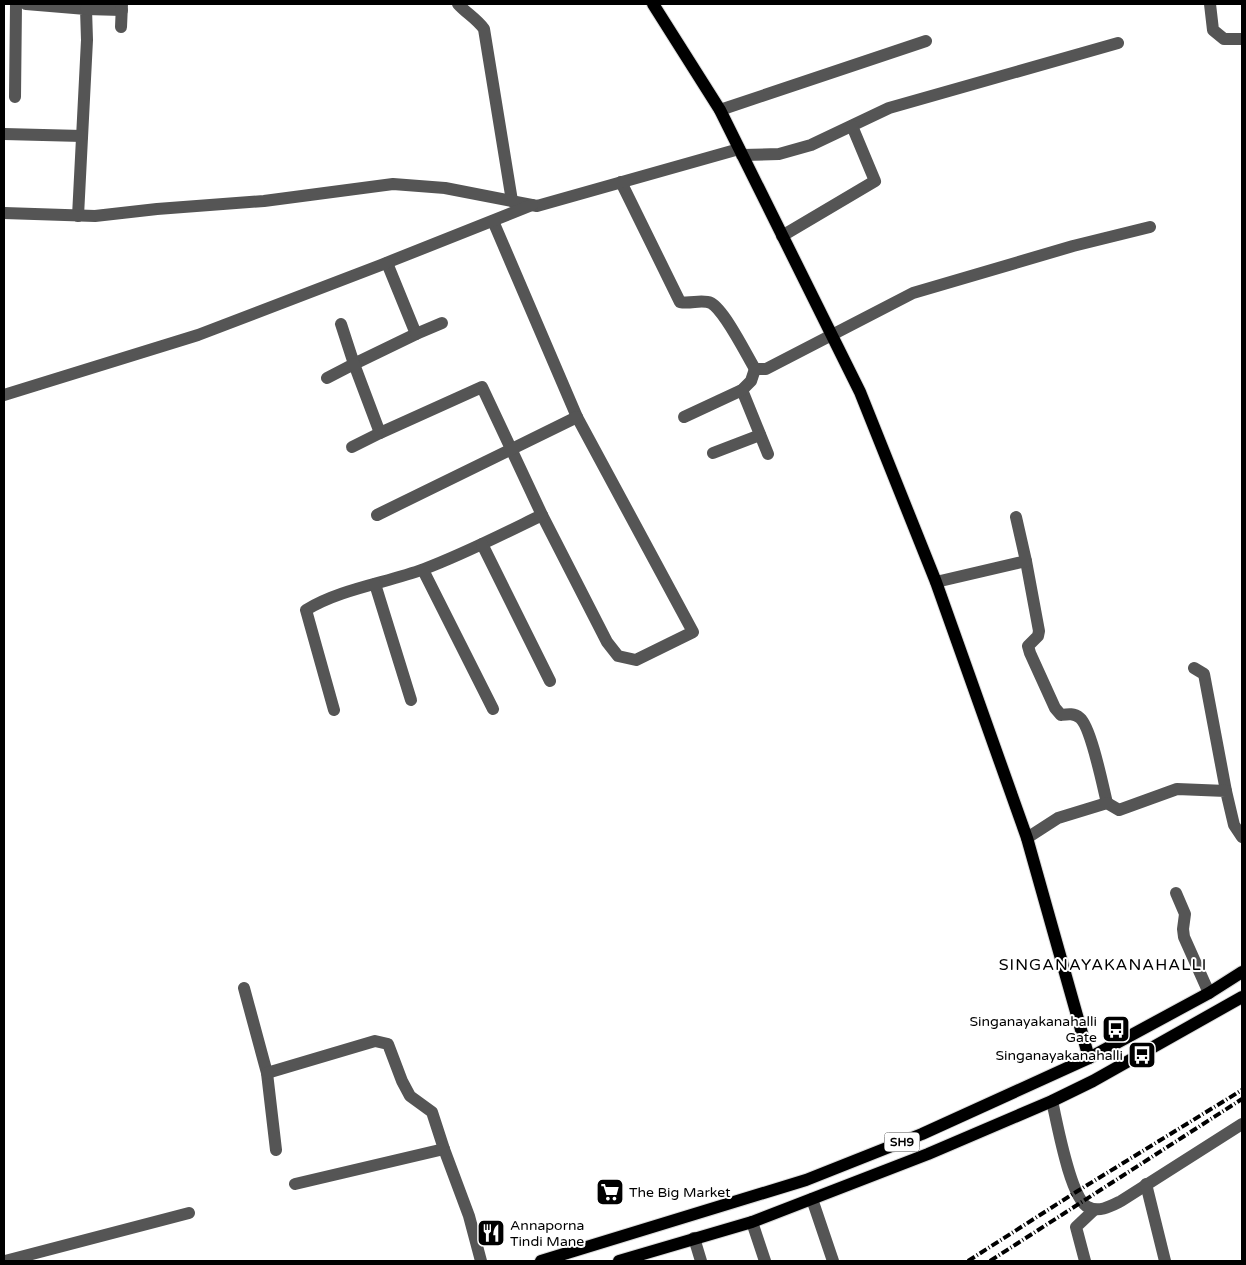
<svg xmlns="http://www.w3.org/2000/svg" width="1246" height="1265" viewBox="0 0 1246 1265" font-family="'Varela Round',sans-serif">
<rect width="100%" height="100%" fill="#fff"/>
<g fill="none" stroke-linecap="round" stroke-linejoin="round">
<defs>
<g id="major">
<path d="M653 4 720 110 860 392 936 582 1027 838 1089 1058"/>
<path d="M541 1261 806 1180 922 1134 1089 1058 1209 993 1242 972"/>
<path d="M619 1261 752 1222 928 1154 1052 1101 1093 1081 1242 997"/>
</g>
</defs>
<!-- major casing -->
<use href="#major" stroke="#dbdbdb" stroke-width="14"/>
<!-- minor -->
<g stroke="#555" stroke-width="12">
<path d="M26 4 86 9 87 40 78 216"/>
<path d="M458 4C466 13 477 19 484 29L512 201"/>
<path d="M1210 4 1213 30 1224 39H1242"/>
<path d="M86 9 122 10"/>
<path d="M121 27 122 4"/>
<path d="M15 97 16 4"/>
<path d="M720 110 926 41"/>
<path d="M4 134 82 136"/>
<path d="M742 155 779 154 811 145 889 108 1118 43"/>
<path d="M621 182 680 302C691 304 702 299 711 303 725 311 746 354 755 369H766L913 293 1073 246 1150 227"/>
<path d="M4 213 95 216 157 209 264 201 393 184 445 188 537 206 739 149"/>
<path d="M493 221 577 417 693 632 636 660 618 656 607 642 542 515"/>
<path d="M782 236 875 181 852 126"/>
<path d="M341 324 354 364 416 334 387 263"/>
<path d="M416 334 442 323"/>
<path d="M327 378 354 364 380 433 482 387 542 515C503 534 464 554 424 569 386 583 340 589 306 610L334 710"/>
<path d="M742 390 768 454"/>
<path d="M4 395 198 335 381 265 532 205"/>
<path d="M684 417 742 390 751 381 755 369"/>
<path d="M352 447 380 433"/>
<path d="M713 453 760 435"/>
<path d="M377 515 577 417"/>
<path d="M482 544 550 681"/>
<path d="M1026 561 1039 631 1038 636 1028 646 1030 653 1055 708 1061 715C1068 714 1074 713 1080 718 1091 727 1103 787 1107 803"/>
<path d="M423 570 493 709"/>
<path d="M936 582 1026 561 1016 517"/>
<path d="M375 584 411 700"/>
<path d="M1194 668 1204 674 1226 791"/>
<path d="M1027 838 1058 818 1107 803 1119 810 1177 789 1226 791 1234 825 1242 837"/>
<path d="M1176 893 1185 914 1183 929 1184 937 1209 993"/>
<path d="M244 988 267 1073 276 1150"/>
<path d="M267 1073 375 1041 388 1044 402 1081 410 1096 432 1112 444 1149"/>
<path d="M1052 1101C1057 1122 1070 1198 1088 1207 1099 1213 1111 1206 1121 1201L1242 1124"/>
<path d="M295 1184 444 1149 469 1216 481 1261"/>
<path d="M1146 1184 1165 1261"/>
<path d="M812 1199 833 1261"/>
<path d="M752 1222 765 1261"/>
<path d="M694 1238 701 1261"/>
<path d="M5 1261 189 1213"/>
<path d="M1085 1261 1076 1227 1094 1210"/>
</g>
<!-- major -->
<use href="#major" stroke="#000" stroke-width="12"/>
<!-- rail -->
<g stroke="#000" stroke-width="4" stroke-dasharray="8 2.5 1 2.5" stroke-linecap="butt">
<path d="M968 1261 1076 1192 1242 1090"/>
<path d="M990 1261 1242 1099"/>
</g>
</g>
<!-- icons -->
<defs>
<symbol id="bus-square" viewBox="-11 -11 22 22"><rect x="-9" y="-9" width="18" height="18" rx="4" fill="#000" stroke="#fff"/><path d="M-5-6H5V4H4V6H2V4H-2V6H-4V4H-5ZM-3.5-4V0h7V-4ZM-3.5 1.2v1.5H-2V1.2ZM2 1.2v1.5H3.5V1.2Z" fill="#fff"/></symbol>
<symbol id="supermarket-square" viewBox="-11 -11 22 22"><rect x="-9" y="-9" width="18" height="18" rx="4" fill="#000" stroke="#fff"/><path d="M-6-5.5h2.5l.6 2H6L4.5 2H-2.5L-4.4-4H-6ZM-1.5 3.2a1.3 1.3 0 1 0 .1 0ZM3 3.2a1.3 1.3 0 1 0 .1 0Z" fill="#fff"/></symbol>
<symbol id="restaurant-square" viewBox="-11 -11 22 22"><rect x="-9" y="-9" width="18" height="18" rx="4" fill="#000" stroke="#fff"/><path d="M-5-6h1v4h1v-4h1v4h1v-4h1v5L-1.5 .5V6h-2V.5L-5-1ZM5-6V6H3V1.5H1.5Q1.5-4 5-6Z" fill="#fff"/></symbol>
</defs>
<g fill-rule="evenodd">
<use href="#bus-square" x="1100" y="1013" width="32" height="32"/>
<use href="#bus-square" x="1126" y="1039" width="32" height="32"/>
<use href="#supermarket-square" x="594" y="1176" width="32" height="32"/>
<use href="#restaurant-square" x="475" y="1217" width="32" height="32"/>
</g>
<g text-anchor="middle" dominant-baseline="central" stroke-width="4" stroke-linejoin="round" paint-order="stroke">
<!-- shield labels -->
<rect fill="#fff" stroke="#4c4c4c" stroke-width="1" x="884.5" y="1132.5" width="35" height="19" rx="4"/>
<g font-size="12" font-weight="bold" fill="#000">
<text x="902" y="1142">SH9</text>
</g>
<!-- poi labels -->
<g font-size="14" fill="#000" stroke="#fff" text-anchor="end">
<text x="1097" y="1021">Singanayakanahalli<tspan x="1097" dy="16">Gate</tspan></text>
<text x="1123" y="1055">Singanayakanahalli</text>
<text x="629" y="1192" text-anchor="start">The Big Market</text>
<text x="510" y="1225" text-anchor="start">Annaporna<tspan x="510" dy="16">Tindi Mane</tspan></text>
</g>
<!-- quarter labels -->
<g font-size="16" letter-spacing="1" fill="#000" stroke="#fff">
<text x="1103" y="965">SINGANAYAKANAHALLI</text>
</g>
</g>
<!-- border -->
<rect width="1246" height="1265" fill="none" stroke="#000000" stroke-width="10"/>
</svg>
